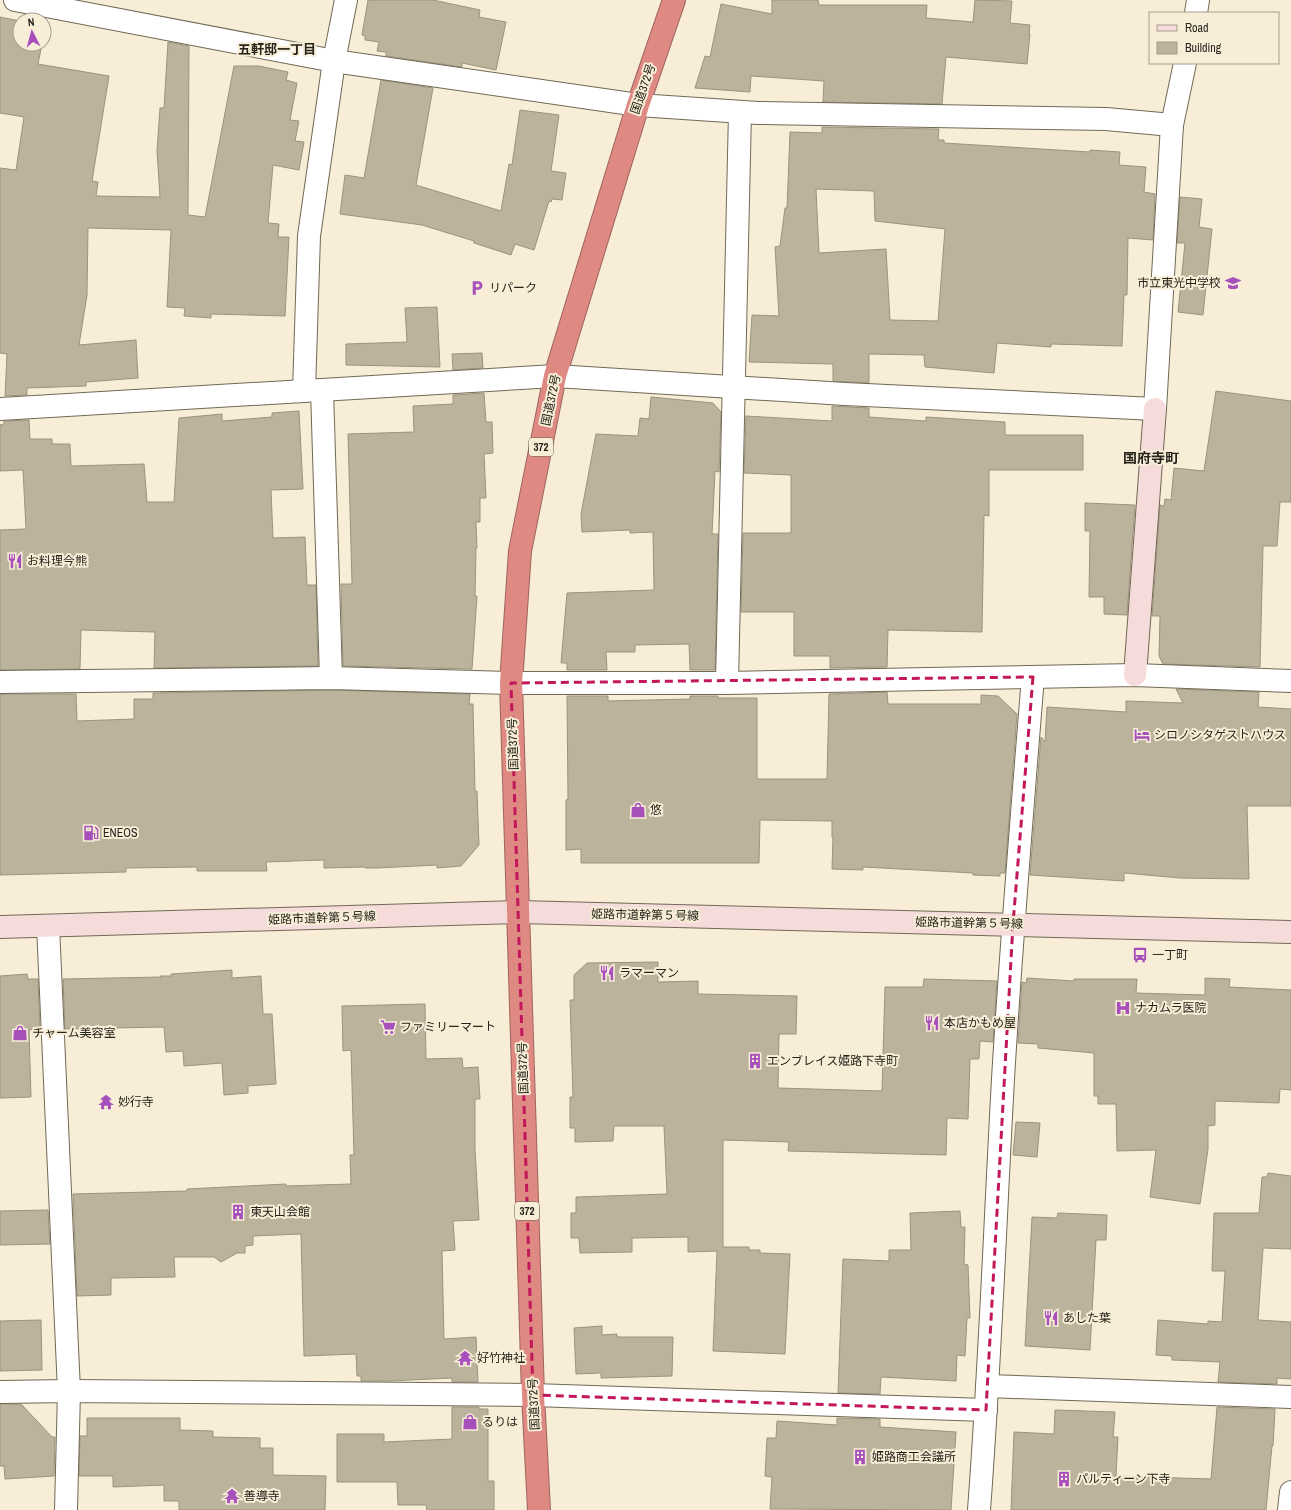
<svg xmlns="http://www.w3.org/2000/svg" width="1291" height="1510" viewBox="0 0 1291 1510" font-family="'Archivo Narrow','Noto Sans JP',sans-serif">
<rect width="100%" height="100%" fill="#f8eed8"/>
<!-- building -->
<g fill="#bcb39d" stroke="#9c937e" fill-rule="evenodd">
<path d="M368 0H433L480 10 479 17 506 22 496 70 462 63V67L386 56V52L377 51 379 42 365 40V36L362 35Z"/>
<path d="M772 0H818L819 5H927L926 18 973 22 975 0 1012 1 1010 23 1030 25 1029 34H1030L1027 64 946 57 942 104 823 102 824 81 751 76 750 92 695 88 705 56 710 57 721 4 772 14Z"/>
<path d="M0 17 20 21V44H42L38 64 109 76 92 181 98 182 96 196 160 197 157 151 160 108H164L168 42 189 46 188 215 205 217 234 66H259L288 72 286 80 297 83 290 120 299 121 295 141 304 142 299 170 273 165 268 223 279 224 278 237H289L285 316 211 314V318L184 316 185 308 167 307 171 230 88 228 87 295 79 345 136 340 138 378 86 382V386L27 388V395L5 396 7 354 0 353V168L16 170 24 117 0 113Z"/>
<path d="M381 80 433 88 416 185 501 211 509 164 512 165 520 110 559 115 551 171 566 173 562 200 552 199 551 202 549 201 534 250 515 244 511 255 474 243V241L422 225 340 214 345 175 364 178Z"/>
<path d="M822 127 939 129 938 140H944V143L1090 152V150L1120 152 1119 165 1146 167 1144 192 1155 194 1153 240 1128 238 1127 295H1124L1122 346 1051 344V347L997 343 994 373 925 367 924 355 869 354V383L833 381V364L749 362 752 315 779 316 775 247 780 246 785 208H787L790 132 822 133ZM816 189 874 191 875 221 945 229 938 321 890 320 886 249 819 253Z"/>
<path d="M1180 197 1202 199 1199 227 1212 229 1203 315 1178 312 1185 243H1177Z"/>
<path d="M437 307 440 367 346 365V344L407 342 405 308Z"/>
<path d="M482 353 483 368 453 370 452 354Z"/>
<path d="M1216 391 1291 401V502H1280L1277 546H1263L1260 667 1163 664 1159 656 1160 616H1152L1160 505 1164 506 1165 499 1171 500 1174 468 1204 471Z"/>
<path d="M484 393 486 422H492L493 453 484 454 486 498H480V522H476L477 548H476L475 596H477L472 669 343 666 341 584H352L348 434 414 432 413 406 453 404V395Z"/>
<path d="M651 397 713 403 721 412 719 472 715 471 712 534H718L715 670H690L689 644 635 645V652H606L607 670H567V663H561L567 593 654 590 653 532 630 533V530L582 532 581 514 596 434 638 436 640 418 649 419Z"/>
<path d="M832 406 869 408V417L926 421V417L1005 422V435H1083V470H989V516L984 515 982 632 888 630 887 667 830 668V656H794V612H741L743 533H791V475L744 473 746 416 832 421Z"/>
<path d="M299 411 303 489 271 490 273 538 305 537 307 585H316L318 666 154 668 155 632 81 630 80 669 0 670V530L26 529 23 470 0 471V425L4 424V421L29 420 30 439H52V444H70L71 466 144 464 147 502H174L179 418 222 414V421L272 417V413Z"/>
<path d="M1085 503 1135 505 1127 615 1104 614V597H1089L1090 531H1085Z"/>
<path d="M1176 689 1259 692 1258 707 1291 709V806H1247L1249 879 1180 878 1124 873V881L1030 875 1041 737 1045 742 1047 707 1126 712V701L1183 703Z"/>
<path d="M331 690 470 694 469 704H473L475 791H477L479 845 461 866 437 868V865L377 868H365V867L324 868V860L266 862 267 871H197V867L126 868V872L0 875V694H76L77 721 134 719V699H153V693Z"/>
<path d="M887 692 888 704H981V695L998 696 1017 714 1005 873H1000V876L973 875V873L863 867V870L832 869 833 837H832V821L760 820 759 863H581V849L566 850V800L568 799 567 696H608V701L690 699V696H718V698H757V779H827L829 694Z"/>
<path d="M658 962V982L698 981V994L797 996 796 1034H779L778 1088 882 1091 885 987H923L924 979 997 981 993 1042 980 1041 979 1059H970L968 1119 947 1118 946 1155 788 1151 789 1142 723 1140V1247H749V1250H760V1253L790 1254 785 1354 713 1351 717 1251 688 1252V1237L632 1238V1252L580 1253 579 1238H571V1213H576V1197L667 1194 664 1126H614L613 1141 575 1142V1128H570V1097H573L570 1000H574V975L587 963Z"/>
<path d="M232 970V978L261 976 263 1014H272L276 1084 248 1086V1093L224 1095 222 1063 184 1066 183 1051 166 1052 164 1027 65 1029 63 979 161 977 160 976H171V974Z"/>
<path d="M27 974 28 979H38L40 1029 29 1030 31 1097 0 1098V976Z"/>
<path d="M1027 978 1074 981V979H1137L1136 993 1205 995V978L1230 979 1229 987 1291 990V1090L1280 1089 1279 1103 1215 1101V1125L1208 1126V1149L1200 1204 1150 1197 1156 1150 1117 1151 1116 1104H1098V1096H1094V1053L1038 1048V1044L1018 1043 1022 982 1026 983Z"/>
<path d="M425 1004 426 1059 462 1058 463 1068 478 1067 480 1099H475V1149L479 1220 453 1221 455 1250 442 1251 444 1339 476 1337 478 1382H452V1378L390 1381H361V1376H357L356 1354 304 1356 301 1234 253 1236V1245L245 1246V1253H237L221 1262 214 1257H174L175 1277 111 1278V1295L77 1296 73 1194 187 1191V1189L286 1184V1186L351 1184 350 1155H354L351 1050 343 1051 342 1006Z"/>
<path d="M1016 1122 1040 1123 1037 1157 1013 1155Z"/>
<path d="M1268 1173 1291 1176V1249L1263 1248 1258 1320 1291 1322V1379L1277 1378V1384L1218 1382 1220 1362 1172 1360V1356L1156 1355 1158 1320 1208 1324V1321L1222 1322 1225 1271H1212L1214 1213H1259L1262 1177H1267Z"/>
<path d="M48 1210 50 1244 0 1245V1211Z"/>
<path d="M960 1211 961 1227H965L964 1264 968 1265 970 1318H967L965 1356 957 1355 956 1381 881 1377 880 1394 838 1393 843 1259 889 1261V1250H911L910 1213Z"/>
<path d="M1058 1213 1107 1215 1106 1240H1096L1090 1350 1025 1346 1032 1217 1057 1218Z"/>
<path d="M41 1320 42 1370 0 1371V1321Z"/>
<path d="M602 1326V1335L617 1334V1337H673L672 1376 601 1378V1373L576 1374 574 1328Z"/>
<path d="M0 1404H21L52 1437H55L54 1476 5 1479 4 1466H0Z"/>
<path d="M452 1407H479V1409H488V1481H494V1510H427L426 1505H398L397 1482H337V1434H384V1442L452 1439Z"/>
<path d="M1217 1407 1275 1409 1273 1446H1272L1266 1510H1011L1014 1432 1054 1434 1055 1410 1115 1412 1113 1437H1118L1116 1476 1211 1479Z"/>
<path d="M87 1418H180V1430L213 1431V1437L260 1438V1448H273V1475L326 1476 325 1510H179V1501H164V1485L113 1487V1476H79L80 1436H87Z"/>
<path d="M837 1418 880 1419V1427L956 1432 951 1510 770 1509 772 1477 765 1476 767 1438H776L777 1421 837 1425Z"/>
</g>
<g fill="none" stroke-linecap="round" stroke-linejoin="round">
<defs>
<g id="street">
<path d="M15 0 334 61 638 105 758 113 1106 119 1172 125"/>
<path d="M1196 13 1198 0"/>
<path d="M322 390 331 678"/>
<path d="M304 391 309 236 334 61 346 0"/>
<path d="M0 409 555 376 845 394 1155 409 1172 125 1185 63"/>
<path d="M0 682 331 678 511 683H727L1135 675 1291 681"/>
<path d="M727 683 740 112"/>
<path d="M48 926 69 1391 66 1510"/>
<path d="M987 1386 1291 1397"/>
<path d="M0 1392 69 1391 533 1395 986 1410"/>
<path d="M979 1510C990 1366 995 1223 1003 1079 1011 945 1022 811 1033 677"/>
<path d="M1289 1510 1291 1492"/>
</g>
<g id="secondary">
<path d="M1135 675 1155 409"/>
<path d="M0 927 519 912 1291 932"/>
</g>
<path id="highway" d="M539 1510 533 1395 511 683 520 551 555 376 638 105 674 0"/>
</defs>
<!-- street casing -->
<use href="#street" stroke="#716955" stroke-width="24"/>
<!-- secondary casing -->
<use href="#secondary" stroke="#716955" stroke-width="24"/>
<!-- highway casing -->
<use href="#highway" stroke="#9e655e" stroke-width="24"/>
<!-- street -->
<use href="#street" stroke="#fff" stroke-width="22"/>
<!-- secondary -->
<use href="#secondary" stroke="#f5dcda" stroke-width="22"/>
<!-- highway -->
<use href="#highway" stroke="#de8982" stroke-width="22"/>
</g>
<!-- marked area -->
<path fill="none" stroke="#c2185b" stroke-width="3" stroke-dasharray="8 5" stroke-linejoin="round" d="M1033 677 1013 924 986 1410 533 1395 511 683Z"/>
<!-- icons -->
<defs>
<symbol id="school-bare" viewBox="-9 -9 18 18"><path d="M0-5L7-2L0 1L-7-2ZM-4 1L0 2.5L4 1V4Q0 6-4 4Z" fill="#a74fbb" stroke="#f8eed8" stroke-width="2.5" paint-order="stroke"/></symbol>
<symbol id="parking-bare" viewBox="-9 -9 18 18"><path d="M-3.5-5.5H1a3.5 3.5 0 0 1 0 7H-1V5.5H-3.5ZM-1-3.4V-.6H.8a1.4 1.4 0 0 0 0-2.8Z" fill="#a74fbb" stroke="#f8eed8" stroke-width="2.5" paint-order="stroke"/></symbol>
<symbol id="restaurant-bare" viewBox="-9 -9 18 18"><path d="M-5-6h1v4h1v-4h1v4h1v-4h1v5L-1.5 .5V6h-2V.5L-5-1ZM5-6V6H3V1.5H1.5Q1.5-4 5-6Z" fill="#a74fbb" stroke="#f8eed8" stroke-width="2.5" paint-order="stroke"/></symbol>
<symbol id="hotel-bare" viewBox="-9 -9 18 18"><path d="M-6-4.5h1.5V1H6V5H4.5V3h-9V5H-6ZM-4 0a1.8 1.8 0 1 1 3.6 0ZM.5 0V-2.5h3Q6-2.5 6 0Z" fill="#a74fbb" stroke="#f8eed8" stroke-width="2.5" paint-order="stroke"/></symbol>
<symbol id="shop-bare" viewBox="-9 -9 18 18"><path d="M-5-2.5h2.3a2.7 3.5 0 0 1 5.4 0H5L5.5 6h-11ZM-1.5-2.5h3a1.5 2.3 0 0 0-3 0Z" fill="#a74fbb" stroke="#f8eed8" stroke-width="2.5" paint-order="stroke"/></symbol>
<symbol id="fuel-bare" viewBox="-9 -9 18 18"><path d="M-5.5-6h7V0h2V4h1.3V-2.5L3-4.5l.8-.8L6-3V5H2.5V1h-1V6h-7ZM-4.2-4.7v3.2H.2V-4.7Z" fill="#a74fbb" stroke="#f8eed8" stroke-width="2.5" paint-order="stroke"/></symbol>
<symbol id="bus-bare" viewBox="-9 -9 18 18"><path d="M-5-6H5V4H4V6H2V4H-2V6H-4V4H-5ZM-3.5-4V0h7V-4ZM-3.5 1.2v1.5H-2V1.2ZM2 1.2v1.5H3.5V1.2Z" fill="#a74fbb" stroke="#f8eed8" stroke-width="2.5" paint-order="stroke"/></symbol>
<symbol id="hospital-bare" viewBox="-9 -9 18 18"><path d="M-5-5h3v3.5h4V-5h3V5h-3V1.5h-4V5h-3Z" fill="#a74fbb" stroke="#f8eed8" stroke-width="2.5" paint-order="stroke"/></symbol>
<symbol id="supermarket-bare" viewBox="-9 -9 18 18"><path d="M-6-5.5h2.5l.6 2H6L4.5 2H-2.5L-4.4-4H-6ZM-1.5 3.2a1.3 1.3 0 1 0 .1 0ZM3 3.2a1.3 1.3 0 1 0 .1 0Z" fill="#a74fbb" stroke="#f8eed8" stroke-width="2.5" paint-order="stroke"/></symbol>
<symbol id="building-bare" viewBox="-9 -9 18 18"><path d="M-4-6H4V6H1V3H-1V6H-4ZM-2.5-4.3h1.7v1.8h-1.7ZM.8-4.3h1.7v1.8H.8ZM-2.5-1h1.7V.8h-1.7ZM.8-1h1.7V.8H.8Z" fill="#a74fbb" stroke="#f8eed8" stroke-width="2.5" paint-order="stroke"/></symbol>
<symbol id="temple-bare" viewBox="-9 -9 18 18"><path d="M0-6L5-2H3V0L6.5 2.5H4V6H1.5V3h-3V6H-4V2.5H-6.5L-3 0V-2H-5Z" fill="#a74fbb" stroke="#f8eed8" stroke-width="2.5" paint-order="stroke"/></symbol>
</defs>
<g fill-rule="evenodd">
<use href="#school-bare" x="1222" y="272" width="22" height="22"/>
<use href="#parking-bare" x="466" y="277" width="22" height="22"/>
<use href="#restaurant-bare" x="4" y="550" width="22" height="22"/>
<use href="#hotel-bare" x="1131" y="724" width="22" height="22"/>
<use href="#shop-bare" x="627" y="799" width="22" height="22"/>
<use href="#fuel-bare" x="80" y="822" width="22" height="22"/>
<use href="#bus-bare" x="1129" y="944" width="22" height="22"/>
<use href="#restaurant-bare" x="596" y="962" width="22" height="22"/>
<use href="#hospital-bare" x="1112" y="997" width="22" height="22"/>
<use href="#restaurant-bare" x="921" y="1012" width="22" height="22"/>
<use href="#supermarket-bare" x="377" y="1016" width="22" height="22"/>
<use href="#shop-bare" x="9" y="1022" width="22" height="22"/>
<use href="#building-bare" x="744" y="1050" width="22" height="22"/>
<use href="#temple-bare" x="95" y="1091" width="22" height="22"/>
<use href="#building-bare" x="227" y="1201" width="22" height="22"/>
<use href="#restaurant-bare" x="1040" y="1307" width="22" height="22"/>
<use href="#temple-bare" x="454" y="1347" width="22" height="22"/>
<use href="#shop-bare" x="459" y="1411" width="22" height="22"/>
<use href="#building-bare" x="849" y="1446" width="22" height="22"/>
<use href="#building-bare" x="1053" y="1468" width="22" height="22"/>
<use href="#temple-bare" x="221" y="1485" width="22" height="22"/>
</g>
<g text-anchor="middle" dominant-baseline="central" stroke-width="4" stroke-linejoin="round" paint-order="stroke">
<!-- shield labels -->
<g fill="#f8eed8" stroke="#656053" stroke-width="1">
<rect x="529" y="438" width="24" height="18" rx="3"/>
<rect x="515" y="1202" width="24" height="18" rx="3"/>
</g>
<g font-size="11" font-weight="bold" fill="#26231a">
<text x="541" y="447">372</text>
<text x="527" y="1211">372</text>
</g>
<!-- street labels -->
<g font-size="12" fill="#26231a" stroke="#f8eed8">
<text transform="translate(643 89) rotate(-71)">国道372号</text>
<text transform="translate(551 400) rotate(-78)">国道372号</text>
<text transform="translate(513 744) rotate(-92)">国道372号</text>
<text transform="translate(645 915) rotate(1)">姫路市道幹第５号線</text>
<text transform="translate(322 918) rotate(-2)">姫路市道幹第５号線</text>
<text transform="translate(969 923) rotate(1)">姫路市道幹第５号線</text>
<text transform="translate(523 1068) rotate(-92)">国道372号</text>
<text transform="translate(534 1404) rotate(-93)">国道372号</text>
</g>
<!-- poi labels -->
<g font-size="12" fill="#26231a" stroke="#f8eed8" text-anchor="start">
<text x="1221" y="283" text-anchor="end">市立東光中学校</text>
<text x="489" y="288">リパーク</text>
<text x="27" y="561">お料理今熊</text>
<text x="1154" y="735">シロノシタゲストハウス</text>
<text x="650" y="810">悠</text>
<text x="103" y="833">ENEOS</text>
<text x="1152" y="955">一丁町</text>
<text x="619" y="973">ラマーマン</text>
<text x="1135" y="1008">ナカムラ医院</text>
<text x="944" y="1023">本店かもめ屋</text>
<text x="400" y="1027">ファミリーマート</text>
<text x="32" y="1033">チャーム美容室</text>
<text x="767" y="1061">エンブレイス姫路下寺町</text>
<text x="118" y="1102">妙行寺</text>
<text x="250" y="1212">東天山会館</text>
<text x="1063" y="1318">あした葉</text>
<text x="477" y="1358">好竹神社</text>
<text x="482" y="1422">るりは</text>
<text x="872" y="1457">姫路商工会議所</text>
<text x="1076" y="1479">パルティーン下寺</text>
<text x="244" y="1496">善導寺</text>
</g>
<!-- neighbourhood labels -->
<g font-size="13" font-weight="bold" fill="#26231a" stroke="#f8eed8">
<text x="277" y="49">五軒邸一丁目</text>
</g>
<!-- quarter labels -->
<g font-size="14" font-weight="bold" fill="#26231a" stroke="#f8eed8">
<text x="1151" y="458">国府寺町</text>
</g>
</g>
<!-- legend -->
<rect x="1149" y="12" width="130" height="52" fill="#f8eed8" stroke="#a49d8c"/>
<rect x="1157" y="25" width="20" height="6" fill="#f5dcda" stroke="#a49d8c"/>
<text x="1185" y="32" font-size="12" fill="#26231a">Road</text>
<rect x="1157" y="42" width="20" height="12" fill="#bcb39d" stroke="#a49d8c"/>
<text x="1185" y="52" font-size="12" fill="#26231a">Building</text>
<!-- north arrow -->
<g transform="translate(32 32) rotate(354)"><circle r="19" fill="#f8eed8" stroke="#a49d8c"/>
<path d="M0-3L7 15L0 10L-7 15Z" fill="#a74fbb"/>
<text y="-6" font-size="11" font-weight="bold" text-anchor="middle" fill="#26231a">N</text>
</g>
</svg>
